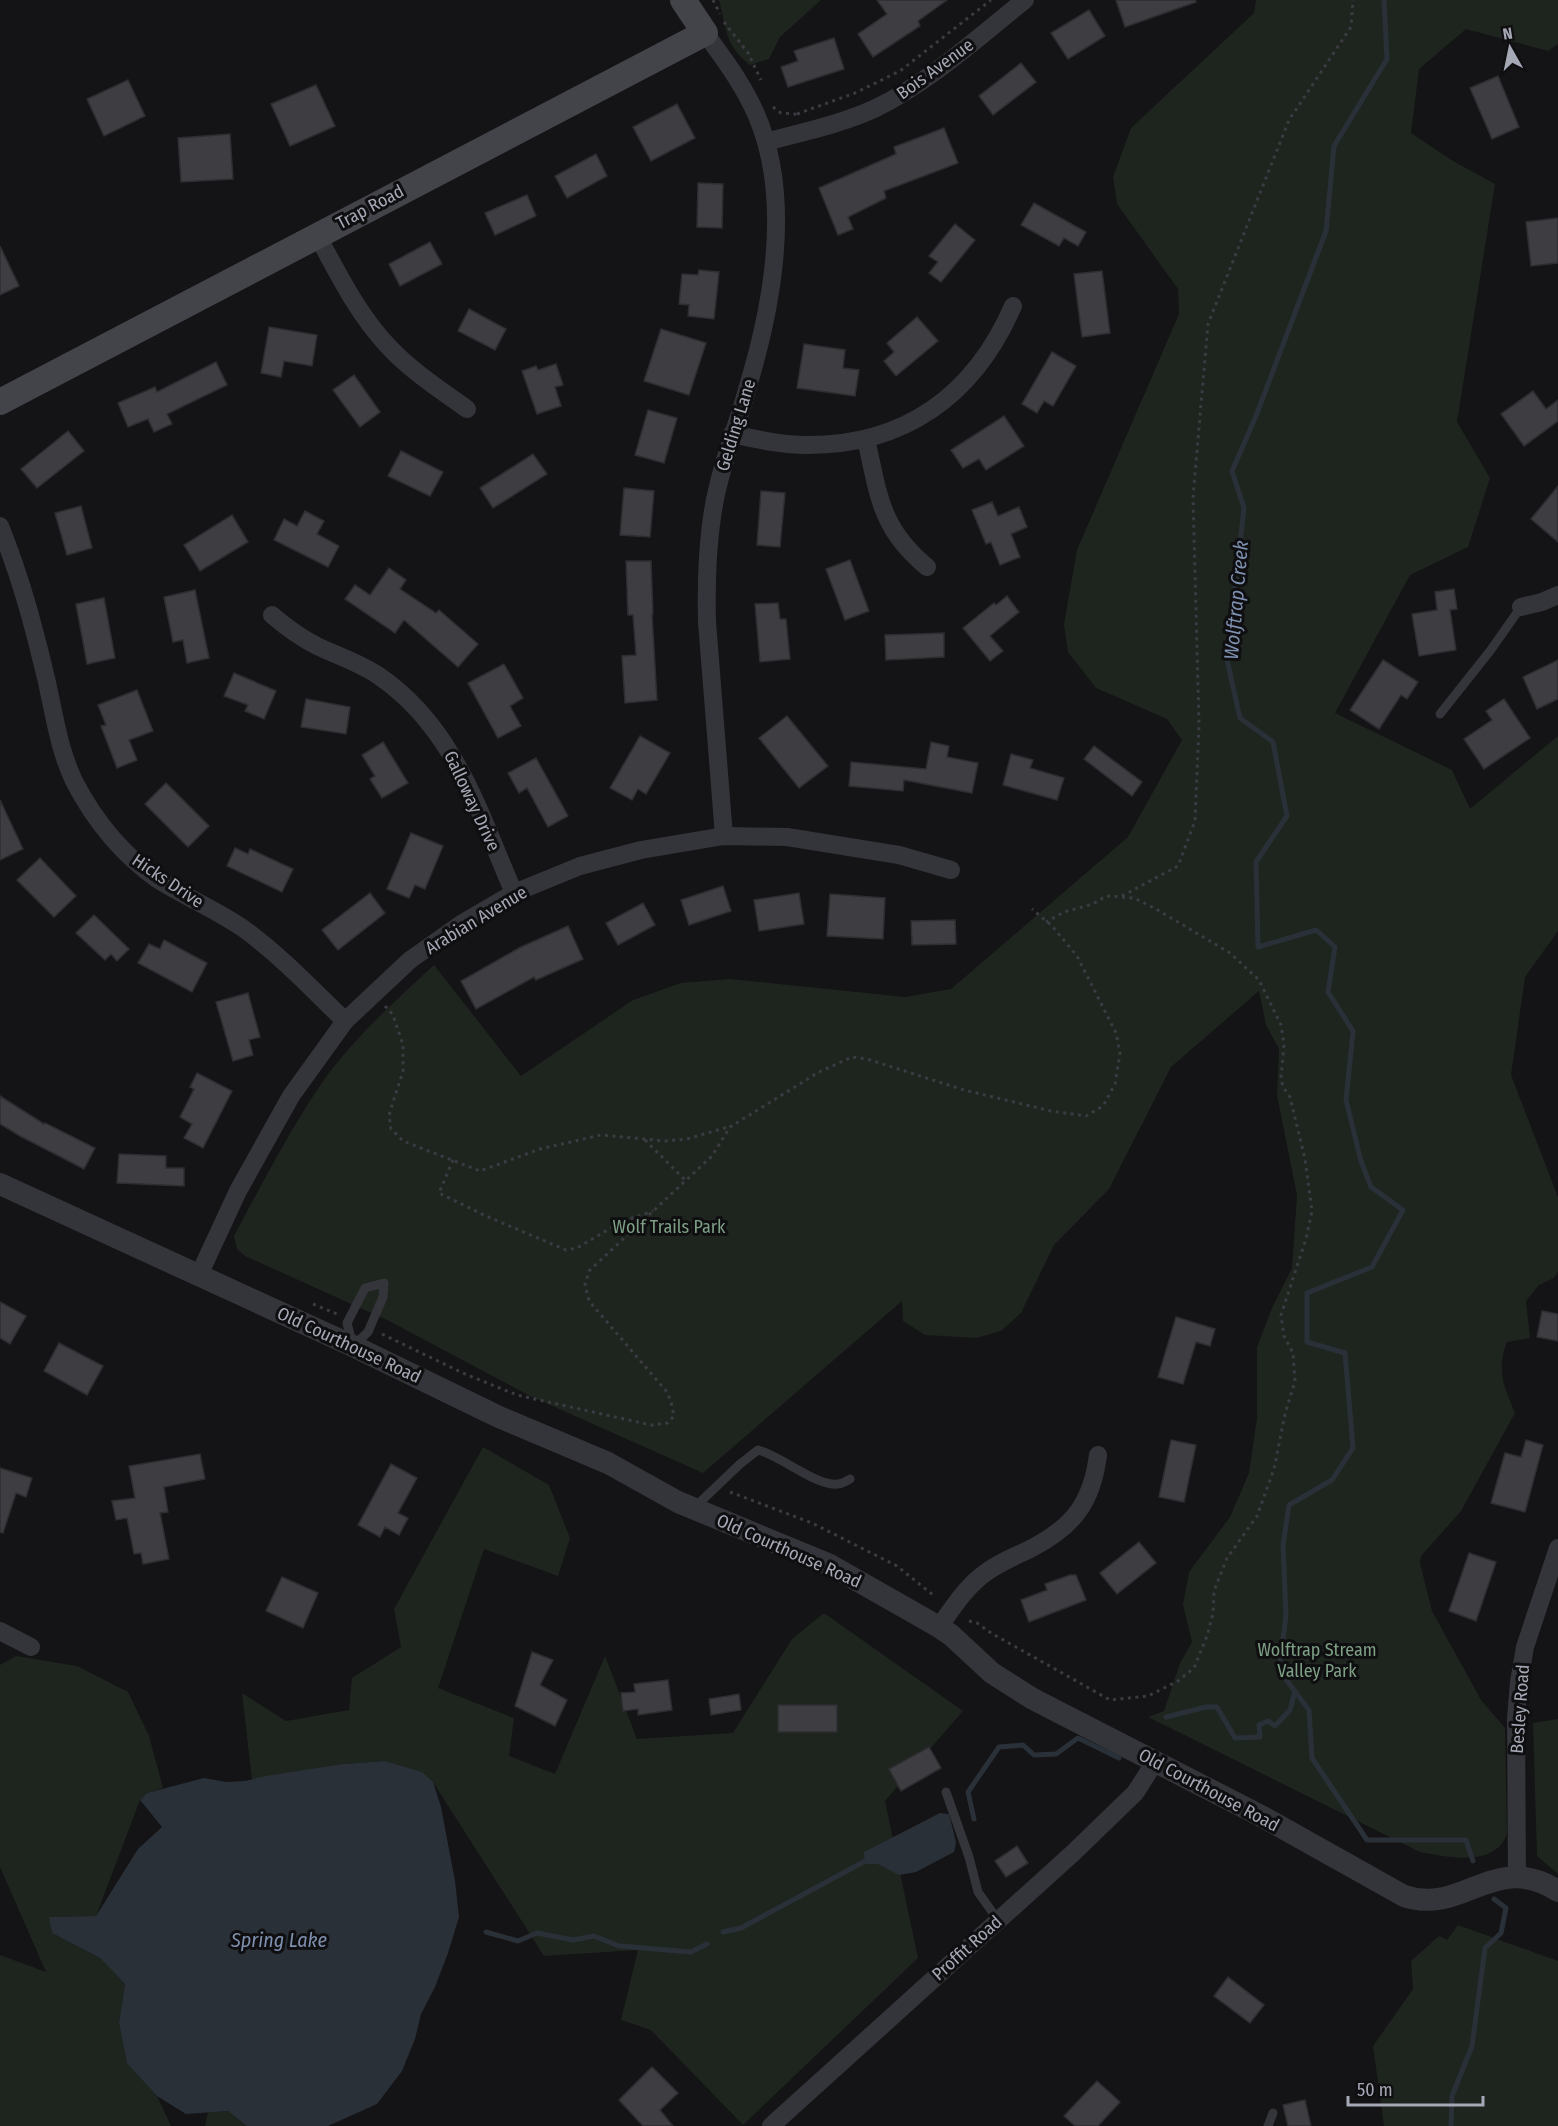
<svg xmlns="http://www.w3.org/2000/svg" width="1558" height="2126" viewBox="0 0 1558 2126" font-family="'Fira Sans Condensed',sans-serif">
<rect width="100%" height="100%" fill="#141315"/>
<!-- green -->
<g fill="#1e251f">
<path d="M719 0H821L780 37 769 59 750 65C724 44 727 30 719 0Z"/>
<path d="M1256 0H1558V44L1548 51 1466 29 1419 69 1411 133 1453 161 1495 184 1457 422 1490 478 1468 547 1410 575 1335 713 1452 770 1470 809 1558 736V931L1525 977 1511 1075 1558 1197V1272L1554 1278 1539 1285 1526 1301 1530 1338 1507 1342C1496 1371 1504 1386 1515 1413L1461 1511 1421 1556 1420 1563 1432 1611 1481 1700 1505 1728 1507 1833C1497 1868 1447 1857 1420 1852L1148 1717 1164 1711 1180 1663 1192 1642 1183 1605 1189 1572 1230 1517 1249 1473 1257 1418V1347L1272 1308 1292 1268 1297 1195 1277 1095 1279 1049 1266 1025 1259 991 1171 1067 1109 1189 1054 1245 1021 1313 1001 1331 976 1338 925 1335 903 1321 902 1301 703 1473 530 1396 389 1321 245 1256 237 1249 234 1236C263 1182 291 1127 326 1077 357 1035 396 1000 434 965L521 1076 633 1000 681 983 730 979 905 997 951 989 1128 837 1182 740 1167 719 1096 688 1068 652 1064 624 1077 550 1179 314 1178 289 1117 204 1113 177 1131 128 1254 13Z"/>
<path d="M483 1447 549 1485 570 1538 558 1576 484 1549 438 1688 514 1718 509 1756 555 1774 605 1656 637 1739 733 1733 792 1639 824 1613 963 1711 885 1801 918 1958 743 2125 651 2030 621 2020 638 1950 544 1956 433 1782 421 1772 385 1761 343 1764 252 1780 242 1693 286 1721 349 1710 352 1678 401 1647 394 1609Z"/>
<path d="M16 1656 77 1666 128 1692 149 1736 163 1788 147 1793 140 1800 96 1916 50 1917 52 1933 100 1958 125 1984 119 2023 127 2062 157 2096 171 2126H0V1955L46 1972 0 1867V1665Z"/>
<path d="M1558 1719V1874L1537 1856 1533 1723Z"/>
<path d="M1458 1925 1558 1961V2126H1384L1373 2046 1413 1989 1411 1961 1439 1936 1447 1940Z"/>
<path d="M228 2111 247 2126H205L208 2112Z"/>
</g>
<!-- water -->
<g fill="#2a3038">
<path d="M385 1761 422 1772 433 1782 441 1807 455 1881 459 1917 448 1953 435 1987 421 2014 415 2039 402 2071 377 2104 328 2126H247L228 2111 186 2114 157 2096 127 2063 119 2023 125 1984 100 1958 52 1933 49 1917 96 1916 138 1849 162 1827 140 1800 147 1793 204 1778 226 1782 245 1781 266 1776 343 1764Z"/>
<path d="M940 1813 949 1814 956 1842 954 1852 916 1872 899 1875 878 1864H865L864 1852Z"/>
</g>
<g fill="none" stroke-linecap="round" stroke-linejoin="round">
<!-- stream -->
<g stroke="#2a3038" stroke-width="5">
<path d="M1384 0 1387 59 1334 146 1326 231 1256 416 1232 471 1244 508 1227 660 1240 718 1273 742 1287 816 1256 862 1258 947 1316 930 1335 947 1328 992 1353 1031 1346 1100 1361 1161 1371 1187 1403 1210 1372 1267 1307 1293V1342L1345 1353 1353 1448 1332 1480 1289 1505 1283 1545 1286 1616 1279 1670 1309 1710 1312 1758 1367 1840H1466L1473 1861"/>
<path d="M1166 1717 1206 1707H1217L1235 1738 1260 1737 1259 1725 1268 1721 1275 1726 1290 1710 1295 1691"/>
<path d="M974 1819 968 1792 999 1747 1023 1745 1034 1755 1056 1754 1078 1738 1119 1758"/>
<path d="M486 1932 518 1941 537 1933 573 1940 594 1936 619 1946 691 1952 707 1944"/>
<path d="M723 1932 741 1928 869 1859"/>
<path d="M1451 2126 1452 2096 1472 2046 1485 1948 1501 1933 1506 1908 1494 1899"/>
</g>
</g>
<!-- building -->
<g fill="#3e3d42" stroke="#2e2d31" stroke-width="1.5">
<path d="M877 0H947L918 21 920 26 873 57 858 34 887 14Z"/>
<path d="M1116 0H1195L1196 2 1125 27Z"/>
<path d="M1089 10 1105 36 1068 59 1051 33Z"/>
<path d="M834 38 844 69 788 87 781 67 798 61 794 51Z"/>
<path d="M1021 63 1036 82 993 115 979 96Z"/>
<path d="M1498 76 1519 127 1492 139 1470 88Z"/>
<path d="M128 80 145 116 104 136 87 99Z"/>
<path d="M316 85 335 126 290 146 271 104Z"/>
<path d="M677 104 695 138 651 161 633 127Z"/>
<path d="M944 128 958 163 884 191 886 198 848 217 853 229 838 235 819 188 896 154 894 147Z"/>
<path d="M230 134 233 179 181 182 178 138Z"/>
<path d="M596 154 607 176 567 198 555 176Z"/>
<path d="M698 183 723 184 722 228 697 227Z"/>
<path d="M527 195 536 216 495 235 485 213Z"/>
<path d="M1034 203 1086 232 1078 246 1064 238 1059 246 1021 225Z"/>
<path d="M1558 218V263L1531 266 1526 222Z"/>
<path d="M955 224 975 240 941 282 929 273 938 262 929 256Z"/>
<path d="M430 242 442 264 400 286 389 264Z"/>
<path d="M0 246 19 286 0 295Z"/>
<path d="M699 270 719 272 714 319 688 316 689 305 679 304 682 274 698 275Z"/>
<path d="M1102 271 1110 333 1082 337 1074 274Z"/>
<path d="M469 309 506 329 495 350 458 331Z"/>
<path d="M917 317 938 341 896 376 884 361 894 352 887 343Z"/>
<path d="M269 327 317 335 312 366 284 361 281 377 261 373Z"/>
<path d="M661 329 706 343 689 395 644 381Z"/>
<path d="M804 344 845 350 843 368 859 370 855 396 797 388Z"/>
<path d="M1052 352 1076 366 1053 406 1044 401 1037 413 1022 404Z"/>
<path d="M216 362 227 385 167 414 172 424 154 432 148 419 128 427 118 403 155 387 157 392Z"/>
<path d="M556 364 563 385 555 387 561 406 537 414 522 371 536 366 538 370Z"/>
<path d="M354 375 380 412 360 427 333 390Z"/>
<path d="M1533 391 1546 409 1558 400V421L1524 446 1501 414Z"/>
<path d="M648 410 677 418 664 463 635 455Z"/>
<path d="M1004 416 1024 446 986 470 979 459 963 468 951 450Z"/>
<path d="M68 431 84 451 37 488 21 469Z"/>
<path d="M401 451 443 472 430 496 388 476Z"/>
<path d="M533 454 547 474 493 508 480 488Z"/>
<path d="M1558 486V542L1531 519Z"/>
<path d="M624 488 654 491 650 537 620 535Z"/>
<path d="M761 491 785 493 780 547 757 545Z"/>
<path d="M992 502 998 516 1019 507 1027 527 1011 534 1020 557 1000 565 991 542 986 544 972 510Z"/>
<path d="M81 506 92 548 67 555 55 513Z"/>
<path d="M305 511 324 521 317 534 339 546 328 567 274 540 284 519 297 526Z"/>
<path d="M232 515 248 542 200 571 184 545Z"/>
<path d="M850 560 869 611 845 620 826 569Z"/>
<path d="M626 561H651L653 614H652L657 700 625 703 622 656 636 655 633 615H628Z"/>
<path d="M389 568 406 580 400 589 436 613 439 610 478 644 458 667 404 620 395 633 345 599 355 585 370 595Z"/>
<path d="M1454 589 1457 609 1450 610 1456 650 1419 656 1412 614 1437 610 1435 592Z"/>
<path d="M195 590 209 658 187 663 183 640 173 642 164 597Z"/>
<path d="M1007 596 1019 612 990 636 1003 651 990 661 963 628 994 603 996 605Z"/>
<path d="M104 598 115 658 87 664 76 604Z"/>
<path d="M778 603 780 619H786L790 659 760 662 755 604Z"/>
<path d="M944 633V657L886 660 885 635Z"/>
<path d="M1383 660 1418 682 1407 699 1401 695 1379 729 1350 710Z"/>
<path d="M1558 660V699L1537 709 1523 677Z"/>
<path d="M504 664 523 698 510 706 521 726 498 738 468 683Z"/>
<path d="M234 673 276 691 264 719 245 711 248 705 224 696Z"/>
<path d="M137 690 153 731 129 740 137 760 117 768 101 726 106 725 98 705Z"/>
<path d="M306 699 350 707 346 734 301 727Z"/>
<path d="M1504 699 1530 738 1484 769 1464 739 1492 720 1486 711Z"/>
<path d="M787 716 828 766 799 788 759 738Z"/>
<path d="M640 736 670 753 646 794 638 789 632 800 610 788Z"/>
<path d="M383 742 408 783 382 798 370 779 375 776 362 755Z"/>
<path d="M931 742 949 746 947 757 978 763 972 793 904 780 903 791 849 786 851 762 926 769Z"/>
<path d="M1094 746 1142 782 1132 796 1084 759Z"/>
<path d="M1011 754 1033 760 1030 768 1064 778 1057 800 1003 785Z"/>
<path d="M536 758 568 816 548 827 527 788 519 793 508 773Z"/>
<path d="M166 783 209 826 188 847 145 804Z"/>
<path d="M0 800 23 849 0 860Z"/>
<path d="M411 833 443 846 425 889 415 885 409 898 387 889Z"/>
<path d="M235 848 248 854 250 849 293 869 282 892 227 866Z"/>
<path d="M40 858 76 896 54 917 17 880Z"/>
<path d="M723 886 731 911 689 925 681 900Z"/>
<path d="M370 893 385 913 338 950 322 930Z"/>
<path d="M799 893 804 924 759 931 754 900Z"/>
<path d="M830 894 885 898 883 939 827 936Z"/>
<path d="M643 903 655 925 618 945 606 923Z"/>
<path d="M94 915 129 949 117 961 111 954 105 960 76 933Z"/>
<path d="M955 920 956 944 912 945 911 921Z"/>
<path d="M568 926 583 959 536 980 534 977 476 1009 461 981 521 947Z"/>
<path d="M164 940 207 963 192 992 138 963 149 944 160 949Z"/>
<path d="M248 993 260 1037 249 1040 253 1055 233 1061 216 1002Z"/>
<path d="M197 1073 232 1091 203 1148 184 1138 192 1124 180 1117 194 1089 190 1087Z"/>
<path d="M0 1096 44 1124 45 1123 95 1148 84 1169 20 1136 0 1124Z"/>
<path d="M119 1154 166 1156V1168H184V1186L117 1183Z"/>
<path d="M0 1302 26 1316 10 1344 0 1338Z"/>
<path d="M1542 1311 1558 1314V1341L1537 1337Z"/>
<path d="M1176 1317 1215 1329 1210 1346 1196 1342 1183 1384 1158 1377Z"/>
<path d="M59 1343 103 1366 87 1395 44 1371Z"/>
<path d="M1171 1440 1196 1445 1184 1502 1159 1497Z"/>
<path d="M1526 1440 1543 1445 1525 1512 1491 1503 1505 1453 1521 1457Z"/>
<path d="M200 1454 205 1479 164 1487 168 1512 160 1513 169 1559 143 1564 141 1553 134 1554 127 1518 116 1520 112 1501 135 1498 129 1466Z"/>
<path d="M391 1464 417 1478 398 1513 408 1518 399 1535 385 1527 380 1537 358 1525Z"/>
<path d="M0 1468 32 1478 26 1497 16 1493 3 1533 0 1532Z"/>
<path d="M1139 1542 1156 1563 1117 1594 1100 1573Z"/>
<path d="M1469 1553 1496 1562 1476 1621 1449 1611Z"/>
<path d="M1070 1575H1076L1086 1600 1029 1622 1021 1600 1047 1590 1045 1584Z"/>
<path d="M282 1577 318 1593 303 1628 266 1611Z"/>
<path d="M532 1652 553 1660 540 1685 567 1700 555 1726 515 1706Z"/>
<path d="M668 1680 672 1710 638 1715V1709L623 1711 621 1693 635 1692 634 1684Z"/>
<path d="M739 1694 741 1710 711 1715 709 1699Z"/>
<rect x="778" y="1705" width="59" height="27"/>
<path d="M929 1747 941 1768 901 1791 889 1769Z"/>
<path d="M1017 1846 1028 1863 1006 1877 995 1861Z"/>
<path d="M1228 1977 1264 2005 1250 2023 1214 1996Z"/>
<path d="M652 2067 678 2093 660 2110 673 2126H643L619 2100Z"/>
<path d="M1097 2081 1120 2102 1098 2126H1075L1064 2116Z"/>
<path d="M1305 2100 1311 2126H1288L1283 2105Z"/>
</g>
<g fill="none" stroke-linecap="round" stroke-linejoin="round">
<!-- path -->
<g stroke="#3b3b41" stroke-width="3" stroke-dasharray="3 4.5" stroke-linecap="butt">
<path d="M713 0 720 14"/>
<path d="M724 22 748 53 761 80"/>
<path d="M773 107 781 113 795 114 796 116"/>
<path d="M797 114 855 93 900 71 991 0"/>
<path d="M1122 896 1178 866 1195 821 1199 725 1193 497 1208 324 1289 120 1351 27 1353 0"/>
<path d="M385 1006 393 1015 403 1045V1071L389 1115 391 1129 403 1141 480 1171 540 1149 601 1135 665 1141 687 1139 728 1127"/>
<path d="M645 1140 686 1181"/>
<path d="M453 1160 439 1193 486 1216 566 1250 577 1248 621 1222 653 1211"/>
<path d="M313 1304 337 1314"/>
<path d="M382 1334 465 1374 517 1395 651 1425 668 1423 674 1416 671 1402 667 1392 589 1301 585 1285 589 1271 712 1156 730 1127 819 1072 852 1057 867 1059 964 1090 1051 1111 1086 1116 1103 1106 1115 1084 1120 1053 1116 1033 1077 956 1052 926 1032 909"/>
<path d="M730 1492 812 1523 897 1566 933 1595"/>
<path d="M969 1621 977 1623 991 1633 1110 1700 1148 1696 1178 1681 1194 1668 1207 1636 1213 1614 1214 1591 1227 1558 1257 1516 1274 1469 1285 1414 1295 1381 1293 1353 1284 1336 1281 1315 1306 1239 1312 1211 1305 1159 1290 1097 1283 1087 1281 1078 1284 1045 1281 1025 1259 980 1230 953 1156 909 1134 898 1106 896 1093 904 1064 912 1046 922"/>
</g>
<!-- service -->
<g stroke="#34353a" stroke-width="9">
<path d="M1440 714 1490 651 1521 607"/>
<path d="M384 1283 383 1297 368 1332 353 1346 347 1323 365 1288Z"/>
<path d="M695 1507 740 1464 758 1450C781 1456 818 1487 837 1484 841 1484 847 1481 850 1479"/>
<path d="M946 1792 969 1857 978 1892 998 1920"/>
<path d="M1268 2126 1273 2113"/>
</g>
<!-- minor -->
<g stroke="#34353a" stroke-width="18">
<path d="M705 33C724 59 743 84 756 114 792 196 773 303 748 386 739 420 726 452 718 486 707 530 706 578 707 622L724 836"/>
<path d="M766 142C802 132 842 124 876 108 931 81 977 38 1025 0"/>
<path d="M317 235C338 273 357 313 387 345 410 370 439 389 467 409"/>
<path d="M732 434C756 439 780 445 805 445 904 446 974 396 1013 306"/>
<path d="M866 439C879 496 880 528 927 567"/>
<path d="M0 526C21 578 33 624 46 678 54 713 59 751 75 783 95 821 122 854 157 879 185 897 217 910 244 929 281 956 312 989 345 1021"/>
<path d="M1521 607 1542 602 1558 595"/>
<path d="M272 615C286 627 301 638 317 646 338 656 360 663 379 676 455 728 479 813 514 893"/>
<path d="M199 1275 238 1191 291 1096 345 1021 410 960 461 924 514 893 580 866 641 850 724 836 787 837 899 855 951 870"/>
<path d="M939 1627C952 1609 963 1591 980 1577 995 1564 1014 1557 1032 1548 1074 1526 1092 1502 1098 1455"/>
<path d="M0 1631 31 1647"/>
<path d="M1517 1876 1516 1718 1519 1682 1525 1647 1558 1548"/>
<path d="M771 2126 1073 1853 1135 1793 1155 1762"/>
</g>
<!-- tertiary -->
<path stroke="#34353a" stroke-width="22" d="M0 1184 353 1346 499 1417 608 1463 678 1502 830 1565 939 1627 951 1635 992 1673 1033 1699 1263 1817 1404 1896C1464 1916 1493 1850 1558 1891"/>
<!-- secondary -->
<path stroke="#43434a" stroke-width="26" d="M0 402 705 33 683 0"/>
</g>
<g text-anchor="middle" dominant-baseline="central" stroke-width="6" stroke-linejoin="round" paint-order="stroke">
<!-- street labels -->
<g font-size="18" fill="#a5a8b5" stroke="#0f0e10">
<text transform="translate(935 69) rotate(-36)">Bois Avenue</text>
<text transform="translate(370 207) rotate(-28)">Trap Road</text>
<text transform="translate(736 425) rotate(-73)">Gelding Lane</text>
<text transform="translate(472 801) rotate(65)">Galloway Drive</text>
<text transform="translate(168 881) rotate(34)">Hicks Drive</text>
<text transform="translate(476 920) rotate(-31)">Arabian Avenue</text>
<text transform="translate(349 1345) rotate(25)">Old Courthouse Road</text>
<text transform="translate(789 1551) rotate(24)">Old Courthouse Road</text>
<text transform="translate(1520 1709) rotate(-86)">Besley Road</text>
<text transform="translate(1209 1790) rotate(28)">Old Courthouse Road</text>
<text transform="translate(967 1948) rotate(-42)">Proffit Road</text>
</g>
<!-- park labels -->
<g font-size="18" fill="#7d9f84" stroke="#0f0e10">
<text x="669" y="1227">Wolf Trails Park</text>
<text x="1317" y="1650">Wolftrap Stream<tspan x="1317" dy="21">Valley Park</tspan></text>
</g>
<!-- water labels -->
<g font-size="20" font-style="italic" fill="#7e90af" stroke="#0f0e10">
<text transform="translate(1236 600) rotate(-85)">Wolftrap Creek</text>
<text x="279" y="1940">Spring Lake</text>
</g>
</g>
<!-- north arrow -->
<g transform="translate(1510 48) rotate(351)" stroke="#0f0e10" stroke-width="4.5" paint-order="stroke">
<path d="M0-4.5L10 22L0 15L-10 22Z" fill="#a5a8b5"/>
<text y="-9" font-size="16" font-weight="bold" text-anchor="middle" fill="#a5a8b5">N</text>
</g>
<!-- scale -->
<path d="M1348 2096v9h135v-9" fill="none" stroke="#a5a8b5" stroke-width="3"/>
<text x="1357" y="2096" font-size="18" fill="#a5a8b5" stroke="#0f0e10" stroke-width="4.5" paint-order="stroke">50 m</text>
</svg>
